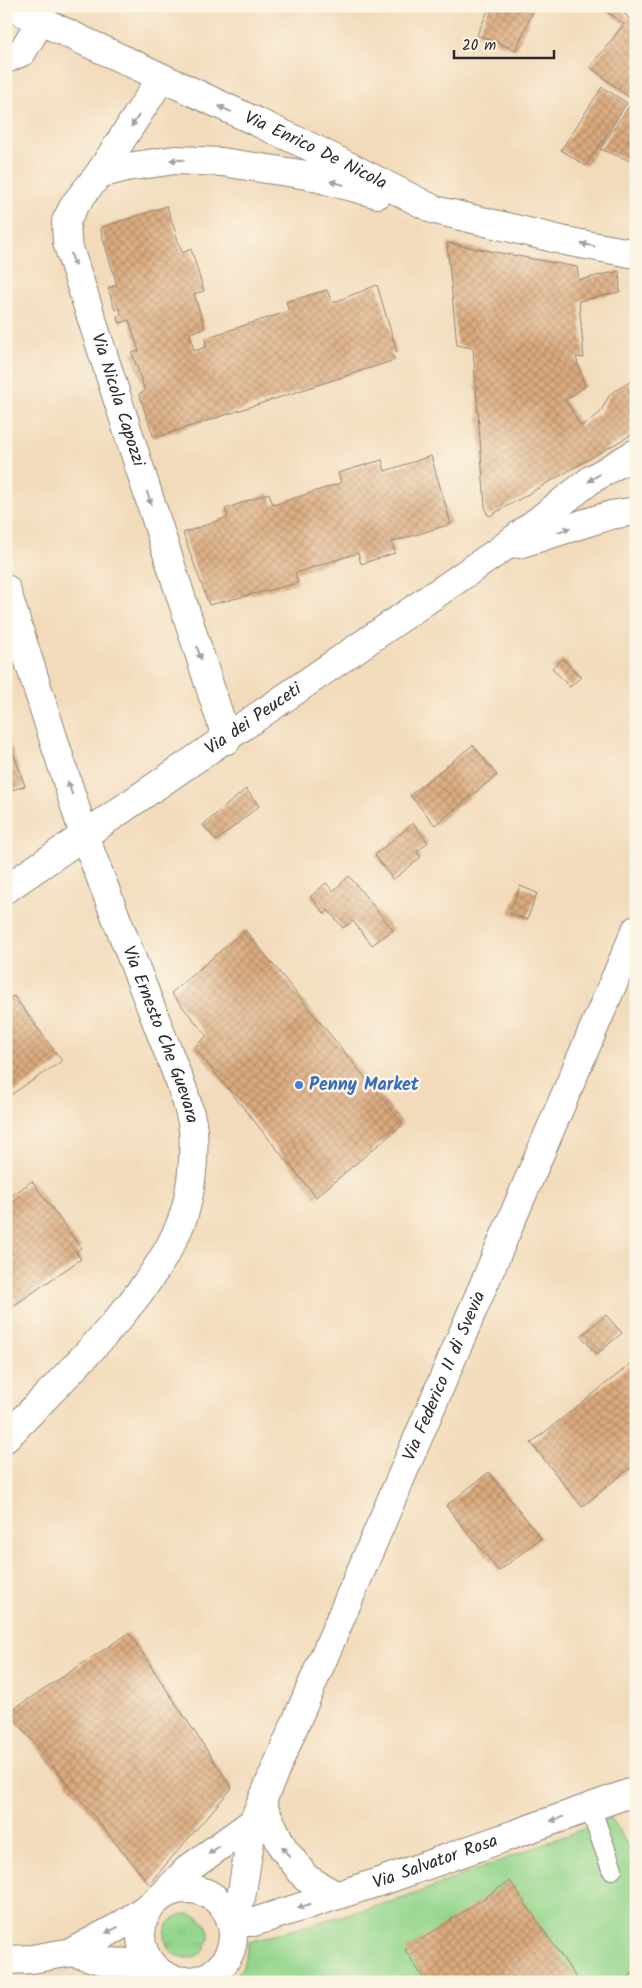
<svg xmlns="http://www.w3.org/2000/svg" width="642" height="1988" viewBox="0 0 642 1988" font-family="Kalam,sans-serif">
<defs>
<pattern id="grass-tufts" width="24" height="20" patternUnits="userSpaceOnUse" patternTransform="scale(1.25)"><rect width="24" height="20" fill="#94d68d"/><path d="M3 7l-1-3M5 7V3M7 7l1-3M15 17l-1-3M17 17v-4M19 17l1-3" fill="none" stroke="#80b87a"/></pattern>
<pattern id="building-cross-hatch" width="8" height="8" patternUnits="userSpaceOnUse" patternTransform="scale(1.25)"><rect width="8" height="8" fill="#dcaa7d"/><path d="M0 0l8 8M0 8l8-8" fill="none" stroke="#b38b67"/></pattern>
</defs>
<rect width="100%" height="100%" fill="#fcf5e5"/>
<filter id="ink" filterUnits="userSpaceOnUse"><feTurbulence type="fractalNoise" baseFrequency=".02" numOctaves="2"/><feDisplacementMap in="SourceGraphic" scale="10" xChannelSelector="R" yChannelSelector="G"/><feConvolveMatrix kernelMatrix="1 2 1 2 8 2 1 2 1" color-interpolation-filters="sRGB"/></filter>
<filter id="wash" filterUnits="userSpaceOnUse"><feTurbulence type="fractalNoise" baseFrequency=".0096" numOctaves="4" result="noise"/><feDisplacementMap in="SourceGraphic" scale="20" xChannelSelector="R" yChannelSelector="G"/><feGaussianBlur stdDeviation="1.12" result="paint"/><feColorMatrix in="noise" values="0 0 0 0 0 0 0 0 0 0 0 0 0 0 0 0 0 1.4 0 .05"/><feComposite in="paint" operator="in"/></filter>
<g filter="url(#wash)">
<rect width="100%" height="100%" fill="#f2dbbb"/>
<!-- grass -->
<circle fill="url(#grass-tufts)" stroke="#60805c" cx="187" cy="1936" r="22"/>
<!-- green -->
<path fill="#94d68d" stroke="#60805c" d="M611 1818 636 1859V1982H232L243 1966 249 1942 404 1898Z"/>
<g id="blocks">
<!-- building -->
<g fill="url(#building-cross-hatch)">
<path d="M490 6H535L516 50 477 35Z"/>
<path d="M599 6H618L629 19 636 12V90L630 98 590 67 624 24Z"/>
<path d="M602 87 627 103 586 166 561 150Z"/>
<path d="M636 96V128L627 141 636 145V163L600 149Z"/>
<path d="M167 206 182 253 191 249 204 291 194 294 205 328 190 333 194 351 206 347 205 338 289 311 286 302 327 290 332 303 377 285 397 352 390 353 395 360 154 438 139 394 145 391 132 353 139 351 129 320 120 323 117 316 121 315 120 308 115 310 108 288 117 285 100 228Z"/>
<path d="M447 243 577 267 579 280 619 271 620 292 579 301 584 358 576 357 585 386 565 400 581 426 600 413 610 394 636 378V432L490 516 487 514 485 506 473 348 457 345Z"/>
<path d="M431 456 451 524 392 542 395 553 361 564 358 553 295 573 298 583 209 605 183 533 228 517 225 509 269 493 273 505 341 483 338 473 382 460 385 471Z"/>
<path d="M563 659 581 677 570 687 552 668Z"/>
<path d="M6 732 25 786 6 792Z"/>
<path d="M473 745 497 775 435 825 410 795Z"/>
<path d="M246 789 259 806 216 841 203 825Z"/>
<path d="M413 823 428 842 417 852 421 857 393 880 375 855Z"/>
<path d="M349 876 393 930 372 945 353 921 343 928 328 910 325 914 310 897 326 883 333 891Z"/>
<path d="M520 886 537 893 527 920 509 913Z"/>
<path d="M245 930 403 1124 316 1197 194 1047 207 1036 171 993Z"/>
<path d="M14 996 62 1061 6 1098V999Z"/>
<path d="M32 1181 81 1248 76 1252 81 1259 6 1311V1200Z"/>
<path d="M606 1315 622 1333 597 1354 581 1336Z"/>
<path d="M636 1360V1463L582 1507 531 1443Z"/>
<path d="M489 1472 541 1538 499 1571 446 1506Z"/>
<path d="M129 1633 232 1788 149 1884 9 1712Z"/>
<path d="M510 1881 579 1982H426L405 1950Z"/>
<path d="M633 1973 636 1982H622Z"/>
</g>
</g>
</g>
<g filter="url(#ink)">
<use href="#blocks" fill-opacity="0" stroke="#8e8373" stroke-width="1"/>
<g fill="none" stroke-linecap="round" stroke-linejoin="round">
<defs>
<path id="service" d="M590 1807 612 1869"/>
<g id="minor">
<path id="s1" d="M9 6 319 151 435 210 570 242 636 254"/>
<path d="M6 59 22 52 40 22"/>
<path id="s2" d="M161 79 99 174 75 204 66 221 67 242 227 740"/>
<path d="M99 174 127 167 175 160 222 162 307 175 378 194"/>
<path id="s3" d="M6 589 84 835 183 1090C187 1103 192 1117 193 1130 195 1157 191 1195 182 1220 153 1296 62 1378 6 1438"/>
<path d="M262 1804 283 1848 306 1878 335 1895"/>
<path id="s4" d="M231 1922H254L385 1880 636 1791"/>
<path d="M72 1952 108 1962 150 1964"/>
<path d="M6 1960 32 1959 72 1952 120 1926 151 1905"/>
</g>
<g id="secondary">
<path d="M519 544 611 515 636 511"/>
<path id="s5" d="M6 889 500 550 592 479 636 453"/>
<circle cx="187" cy="1935" r="46"/>
<path d="M162 1896 188 1869 253 1822"/>
<path id="s6" d="M230 1918 241 1898 253 1822 636 930"/>
</g>
</defs>
<!-- service casing -->
<use href="#service" stroke="#8e8373" stroke-width="22"/>
<!-- minor casing -->
<use href="#minor" stroke="#8e8373" stroke-width="30"/>
<!-- secondary casing -->
<use href="#secondary" stroke="#8e8373" stroke-width="30"/>
<!-- path -->
<path stroke="#8e8373" stroke-width="3" stroke-dasharray="4 4" stroke-linecap="butt" d="M216 1982 224 1962"/>
<!-- service -->
<use href="#service" stroke="#fff" stroke-width="20"/>
<!-- minor -->
<use href="#minor" stroke="#fff" stroke-width="28"/>
<!-- secondary -->
<use href="#secondary" stroke="#fff" stroke-width="28"/>
</g>
<!-- one-way arrows -->
<defs><path id="oneway-solid" d="M-6-.8H1V-3.2L6.5 0L1 3.2V.8H-6Z" transform="scale(1.25)"/></defs>
<g fill="#a0a0a0">
<use href="#oneway-solid" transform="translate(225 109) rotate(-155)"/>
<use href="#oneway-solid" transform="translate(135 121) rotate(123)"/>
<use href="#oneway-solid" transform="translate(177 160) rotate(178)"/>
<use href="#oneway-solid" transform="translate(337 183) rotate(-164)"/>
<use href="#oneway-solid" transform="translate(588 245) rotate(-169)"/>
<use href="#oneway-solid" transform="translate(73 260) rotate(72)"/>
<use href="#oneway-solid" transform="translate(594 478) rotate(147)"/>
<use href="#oneway-solid" transform="translate(149 498) rotate(72)"/>
<use href="#oneway-solid" transform="translate(564 530) rotate(-18)"/>
<use href="#oneway-solid" transform="translate(199 653) rotate(72)"/>
<use href="#oneway-solid" transform="translate(70 788) rotate(-108)"/>
<use href="#oneway-solid" transform="translate(557 1819) rotate(160)"/>
<use href="#oneway-solid" transform="translate(214 1850) rotate(144)"/>
<use href="#oneway-solid" transform="translate(286 1852) rotate(-126)"/>
<use href="#oneway-solid" transform="translate(304 1906) rotate(162)"/>
<use href="#oneway-solid" transform="translate(112 1930) rotate(154)"/>
</g>
</g>
<!-- markers -->
<circle fill="#3f7fe0" stroke="#fcf5e5" stroke-width="2" cx="299" cy="1085" r="5"/>
<g text-anchor="middle" dominant-baseline="central" stroke-width="5" stroke-linejoin="round" paint-order="stroke">
<!-- street labels -->
<g font-size="18" fill="#2b2b2b" stroke="#fcf5e5">
<text stroke="none"><textPath href="#s1" startOffset="339">Via Enrico De Nicola</textPath></text>
<text stroke="none"><textPath href="#s2" startOffset="358">Via Nicola Capozzi</textPath></text>
<text stroke="none"><textPath href="#s5" startOffset="300">Via dei Peuceti</textPath></text>
<text stroke="none"><textPath href="#s3" startOffset="472">Via Ernesto Che Guevara</textPath></text>
<text stroke="none"><textPath href="#s6" startOffset="585">Via Federico II di Svevia</textPath></text>
<text stroke="none"><textPath href="#s4" startOffset="214">Via Salvator Rosa</textPath></text>
</g>
<!-- shop labels -->
<g font-size="18" font-weight="bold" fill="#366cbe" stroke="#fcf5e5" text-anchor="start">
<text x="309" y="1085">Penny Market</text>
</g>
</g>
<!-- margin -->
<rect width="642" height="1988" fill="none" stroke="#fcf5e5" stroke-width="25"/>
<!-- scale -->
<path d="M454 50v8h100v-8" fill="none" stroke="#2b2b2b" stroke-width="2.5"/>
<text x="462" y="50" font-size="15" fill="#2b2b2b" stroke="#fcf5e5" stroke-width="4" paint-order="stroke">20 m</text>
</svg>
